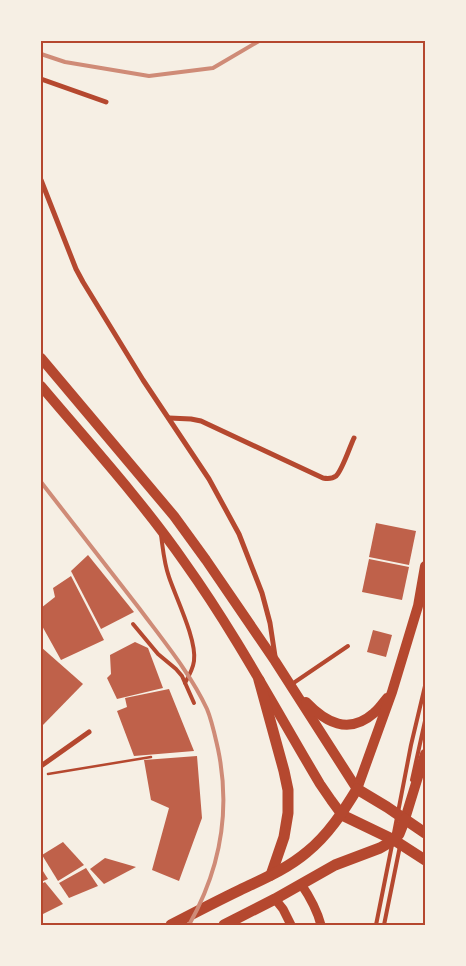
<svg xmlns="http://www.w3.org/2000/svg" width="466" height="966" viewBox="0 0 466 966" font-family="'Space Grotesk',sans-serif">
<rect width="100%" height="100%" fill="#f6efe4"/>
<!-- building -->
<g fill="#bf614a">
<path d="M376 523 416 531 409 565 369 557Z"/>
<path d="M88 555 134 612 101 629 71 571Z"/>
<path d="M369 559 409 567 402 600 362 592Z"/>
<path d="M71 576 104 640 61 660 41 624V608L55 597 53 588Z"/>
<path d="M373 630 392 635 386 657 367 652Z"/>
<path d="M135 642 148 648 163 688 117 699 107 678 111 674 110 655Z"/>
<path d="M41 647 83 684 41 727Z"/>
<path d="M169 689 194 751 134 756 117 711 127 707 125 698Z"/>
<path d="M197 756 202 818 179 881 152 870 169 808 151 800 144 760Z"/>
<path d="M63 842 84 865 58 881 42 855Z"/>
<path d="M105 858 136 867 104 884 90 869Z"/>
<path d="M41 868 48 879 41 882Z"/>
<path d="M86 868 98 886 69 898 59 883Z"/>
<path d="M45 882 63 904 41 915V884Z"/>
</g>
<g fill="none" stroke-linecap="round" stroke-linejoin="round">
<!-- path -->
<path stroke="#b5482f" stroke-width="2.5" d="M48 774 151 757"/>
<!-- service -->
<g stroke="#b5482f" stroke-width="4">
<path d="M161 535C163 549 164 563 169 577 176 598 197 640 194 661 193 669 189 676 185 683"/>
<path d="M133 624 158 654 176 669 182 676 194 703"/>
<path d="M292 684 348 646"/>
<path d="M412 780 425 721"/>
<path d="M394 833 411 745 425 686"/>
<path d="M376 925 392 845"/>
<path d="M384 925 400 846"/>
</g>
<!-- minor -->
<g stroke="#b5482f" stroke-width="5">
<path d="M41 79 106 102"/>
<path d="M41 180 76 269 83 282 143 380 209 479 239 534 262 593 270 623 275 656"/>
<path d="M169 418 191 419 201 421 323 478C328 479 332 479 336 476 342 471 350 446 354 438"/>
<path d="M41 766 89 732"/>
</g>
<!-- tertiary -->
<g stroke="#b5482f" stroke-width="9">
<path d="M301 884C310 897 317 910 321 925"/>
<path d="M275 899 283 909 291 925"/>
</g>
<!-- secondary -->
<g stroke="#b5482f" stroke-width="10">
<path d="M41 358 174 516 206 560 275 661 357 789"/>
<path d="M41 386C90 444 142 501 185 563 235 633 276 710 320 784L331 800 342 815"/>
<path d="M306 702C326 723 349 735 374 713 379 709 383 703 387 698"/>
<path d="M357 789 392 692 418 606 425 566"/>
<path d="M405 819 425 754"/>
</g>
<!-- primary -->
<g stroke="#b5482f" stroke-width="11">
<path d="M259 680 284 771 288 790V813L284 837 271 875"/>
<path d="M342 815 394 840 425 860"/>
<path d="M171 925C194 913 217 901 240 890 263 879 287 869 307 852 328 835 343 812 357 789L387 807 425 833"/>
<path d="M224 925 275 899 335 865 380 848 394 840 399 834 405 819"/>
</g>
<!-- rail -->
<g stroke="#cf8b77" stroke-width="4">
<path d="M41 54 65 62 149 76 213 68 259 41"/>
<path d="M41 482C74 524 106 566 139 608 162 639 191 674 207 709 212 721 215 736 218 749 231 811 220 870 189 925"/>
</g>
</g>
<!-- border -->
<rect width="466" height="966" fill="none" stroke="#f6efe4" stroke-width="85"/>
<rect x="42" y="42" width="382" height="882" fill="none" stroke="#b5482f" stroke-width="2"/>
</svg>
